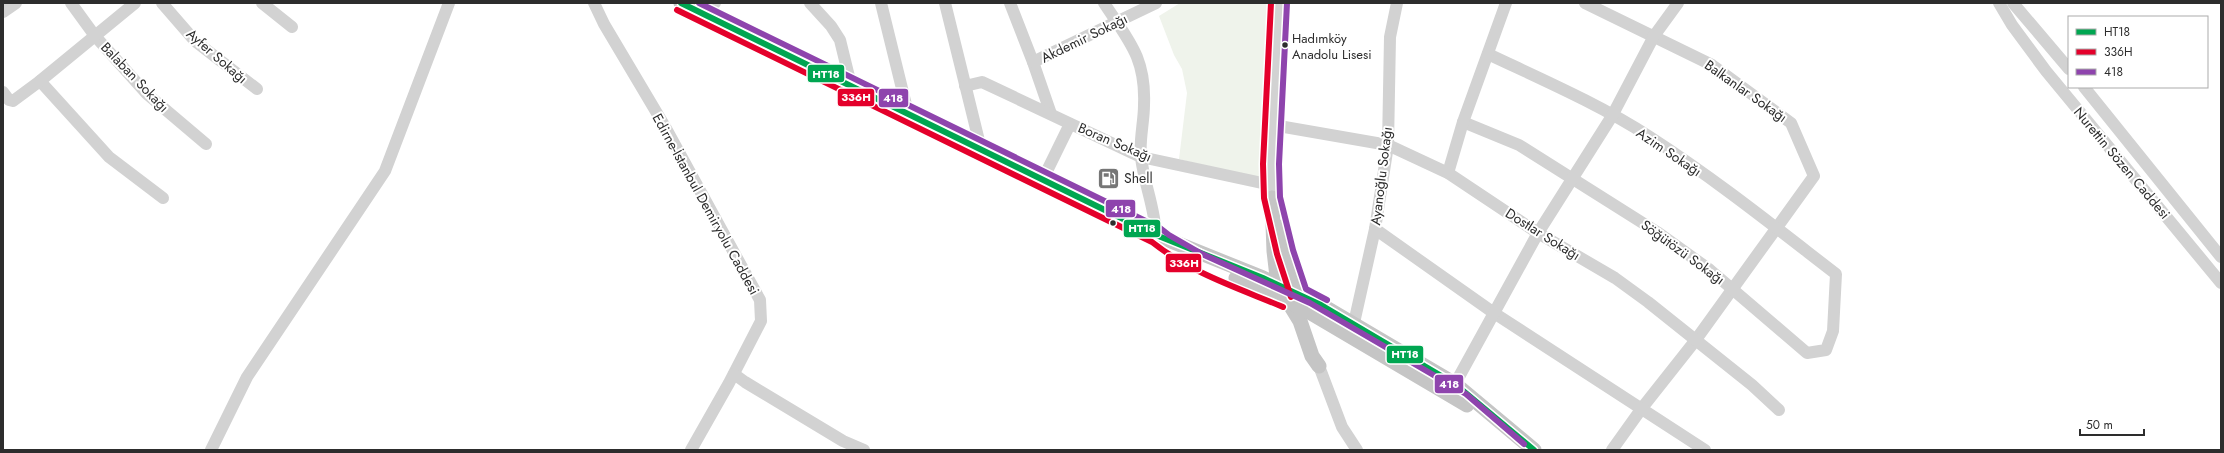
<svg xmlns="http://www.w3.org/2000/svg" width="2224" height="453" viewBox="0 0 2224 453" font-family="Jost,sans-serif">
<rect width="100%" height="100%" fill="#fff"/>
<!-- green -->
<path fill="#eff3eb" d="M1180 3H1269L1271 6 1267 157 1259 181 1179 159 1187 93 1182 69 1174 55 1159 16Z"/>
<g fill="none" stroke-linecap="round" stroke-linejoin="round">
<!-- minor -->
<g stroke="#d2d2d2" stroke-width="12">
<path d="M71 3 95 36 147 94 206 144"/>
<path d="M162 3 195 41 257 89"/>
<path d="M262 3 292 27"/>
<path d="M594 3 604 24 664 125 760 300 761 321 729 383 691 450"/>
<path d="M810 3 831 26 840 40 851 85"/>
<path d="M881 3 908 113"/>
<path d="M945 3 981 149"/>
<path d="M1010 3 1033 62 1051 114"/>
<path d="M1104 3C1129 41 1146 58 1144 105 1144 122 1139 141 1141 157 1144 184 1155 208 1156 235"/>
<path d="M1585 3 1712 65 1791 123 1814 176 1695 341 1642 408 1612 450"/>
<path d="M1999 3 2012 25 2046 71 2221 283"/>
<path d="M2013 3 2069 69"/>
<path d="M3 12 16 3"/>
<path d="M705 15 715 3"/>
<path d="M1033 62 1156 3"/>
<path d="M40 81 109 157 163 198"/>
<path d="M965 86 982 82 1141 157 1271 185"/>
<path d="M2084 87 2221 257"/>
<path d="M3 92 9 100 13 101 40 81 135 3"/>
<path d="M1463 122 1519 145 1657 232 1710 270 1807 353 1826 350 1833 331 1836 274C1775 227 1715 179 1650 137 1599 104 1543 80 1488 54"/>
<path d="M1273 125 1388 145 1448 173 1538 233 1615 278 1648 302 1752 385 1779 410"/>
<path d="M1448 173 1463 122 1506 3"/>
<path d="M1043 179 1070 124"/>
<path d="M1272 192 1271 164 1279 3"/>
<path d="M1375 229 1494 313 1705 450"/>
<path d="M1354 323 1375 229 1388 145 1390 37 1397 3"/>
<path d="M1319 366 1342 427 1357 450"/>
<path d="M734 374 745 382 843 441 864 450"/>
<path d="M1455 384 1538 233 1612 116 1654 36 1678 3"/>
<path d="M211 450 247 377 385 171 449 3"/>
</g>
<!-- major -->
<g stroke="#c5c5c5" stroke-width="15">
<path d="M681 3 1156 235 1263 278 1321 305 1455 384 1534 450"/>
<path d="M1272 198 1274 251 1278 285 1300 321 1312 356 1319 366"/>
<path d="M1279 227 1292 277 1302 299"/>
<path d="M1236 278 1306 310 1467 405"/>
</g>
<defs>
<path id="bus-1" d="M681 3 1156 235 1263 278 1321 305 1455 384 1534 450"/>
<g id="bus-2">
<path d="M1271 3 1263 164 1264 198 1277 254 1291 297"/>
<path d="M677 10 1152 242C1191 273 1238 288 1283 307"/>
</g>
<g id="bus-3">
<path d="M699 3 1160 228 1169 235 1202 254 1310 303 1466 394 1524 444"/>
<path d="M1287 3 1279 164 1280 197 1293 250 1306 289 1327 300"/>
</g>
</defs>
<!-- bus-1 casing -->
<use href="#bus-1" stroke="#fff" stroke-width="9"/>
<!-- bus-2 casing -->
<use href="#bus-2" stroke="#fff" stroke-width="9"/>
<!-- bus-3 casing -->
<use href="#bus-3" stroke="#fff" stroke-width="9"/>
<!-- bus-1 -->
<use href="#bus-1" stroke="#00a651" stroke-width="6"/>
<!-- bus-2 -->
<use href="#bus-2" stroke="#e4002b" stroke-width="6"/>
<!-- bus-3 -->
<use href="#bus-3" stroke="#8e44ad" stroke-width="6"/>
</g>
<!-- icons -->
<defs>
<symbol id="fuel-square" viewBox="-11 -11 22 22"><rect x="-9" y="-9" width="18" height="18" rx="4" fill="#767676" stroke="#fff"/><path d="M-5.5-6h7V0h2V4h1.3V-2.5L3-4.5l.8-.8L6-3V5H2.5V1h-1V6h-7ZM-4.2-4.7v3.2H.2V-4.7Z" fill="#fff"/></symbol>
</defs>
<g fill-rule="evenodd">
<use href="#fuel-square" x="1096" y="166" width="25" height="25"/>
</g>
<!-- markers -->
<g fill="#2d2d2d" stroke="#fff" stroke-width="1.5">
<circle cx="1285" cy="45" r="3.5"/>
<circle cx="1113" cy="223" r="3.5"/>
</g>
<g text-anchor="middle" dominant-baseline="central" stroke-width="4" stroke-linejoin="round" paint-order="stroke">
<!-- bus labels -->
<g font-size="13" fill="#2d2d2d" stroke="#fff" text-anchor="start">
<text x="1292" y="38">Hadımköy<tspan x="1292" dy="16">Anadolu Lisesi</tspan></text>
</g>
<!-- street labels -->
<g font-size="14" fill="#2d2d2d" stroke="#fff">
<text transform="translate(1084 38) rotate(-26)">Akdemir Sokağı</text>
<text transform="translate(217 56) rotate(41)">Ayfer Sokağı</text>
<text transform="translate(135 77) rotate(46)">Balaban Sokağı</text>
<text transform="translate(1746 91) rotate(35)">Balkanlar Sokağı</text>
<text transform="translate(1115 142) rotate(23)">Boran Sokağı</text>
<text transform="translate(1669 152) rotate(34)">Azim Sokağı</text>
<text transform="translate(2122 163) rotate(50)">Nurettin Sözen Caddesi</text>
<text transform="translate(1381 176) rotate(-83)">Ayanoğlu Sokağı</text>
<text transform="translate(706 204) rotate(61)">Edirne-İstanbul Demiryolu Caddesi</text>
<text transform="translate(1543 234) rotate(32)">Dostlar Sokağı</text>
<text transform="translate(1683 252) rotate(36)">Söğütözü Sokağı</text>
</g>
<!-- poi labels -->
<g font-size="14" fill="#2d2d2d" stroke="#fff" text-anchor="start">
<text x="1124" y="178">Shell</text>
</g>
</g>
<g stroke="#fff" stroke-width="1.5">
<rect x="807" y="64" width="38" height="19" rx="4" fill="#00a651"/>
<rect x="837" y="88" width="38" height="19" rx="4" fill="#e4002b"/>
<rect x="878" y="88" width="31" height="20" rx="4" fill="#8e44ad"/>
<rect x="1105" y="199" width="31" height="19" rx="4" fill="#8e44ad"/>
<rect x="1123" y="219" width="38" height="19" rx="4" fill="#00a651"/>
<rect x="1165" y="253" width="37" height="20" rx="4" fill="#e4002b"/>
<rect x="1386" y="345" width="38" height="19" rx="4" fill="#00a651"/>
<rect x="1434" y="374" width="30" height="20" rx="4" fill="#8e44ad"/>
</g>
<g font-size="11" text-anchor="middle" font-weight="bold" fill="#fff">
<text x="826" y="78">HT18</text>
<text x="856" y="101">336H</text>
<text x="893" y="102">418</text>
<text x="1121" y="213">418</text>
<text x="1142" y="232">HT18</text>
<text x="1184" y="267">336H</text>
<text x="1405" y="358">HT18</text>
<text x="1449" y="388">418</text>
</g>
<!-- border -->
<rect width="2224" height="453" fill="none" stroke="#2d2d2d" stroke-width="8"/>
<!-- legend -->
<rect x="2068" y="16" width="140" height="72" fill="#ffffff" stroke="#ababab"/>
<rect x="2076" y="29" width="20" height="6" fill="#00a651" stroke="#ababab"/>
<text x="2104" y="36" font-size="12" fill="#2d2d2d">HT18</text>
<rect x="2076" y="49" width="20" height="6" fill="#e4002b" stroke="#ababab"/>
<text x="2104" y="56" font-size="12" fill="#2d2d2d">336H</text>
<rect x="2076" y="69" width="20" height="6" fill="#8e44ad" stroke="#ababab"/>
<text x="2104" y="76" font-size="12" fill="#2d2d2d">418</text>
<!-- scale -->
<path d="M2080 429v6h64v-6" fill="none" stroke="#2d2d2d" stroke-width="2"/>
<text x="2086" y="429" font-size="12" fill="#2d2d2d" stroke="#ffffff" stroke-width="3" paint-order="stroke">50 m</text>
</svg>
